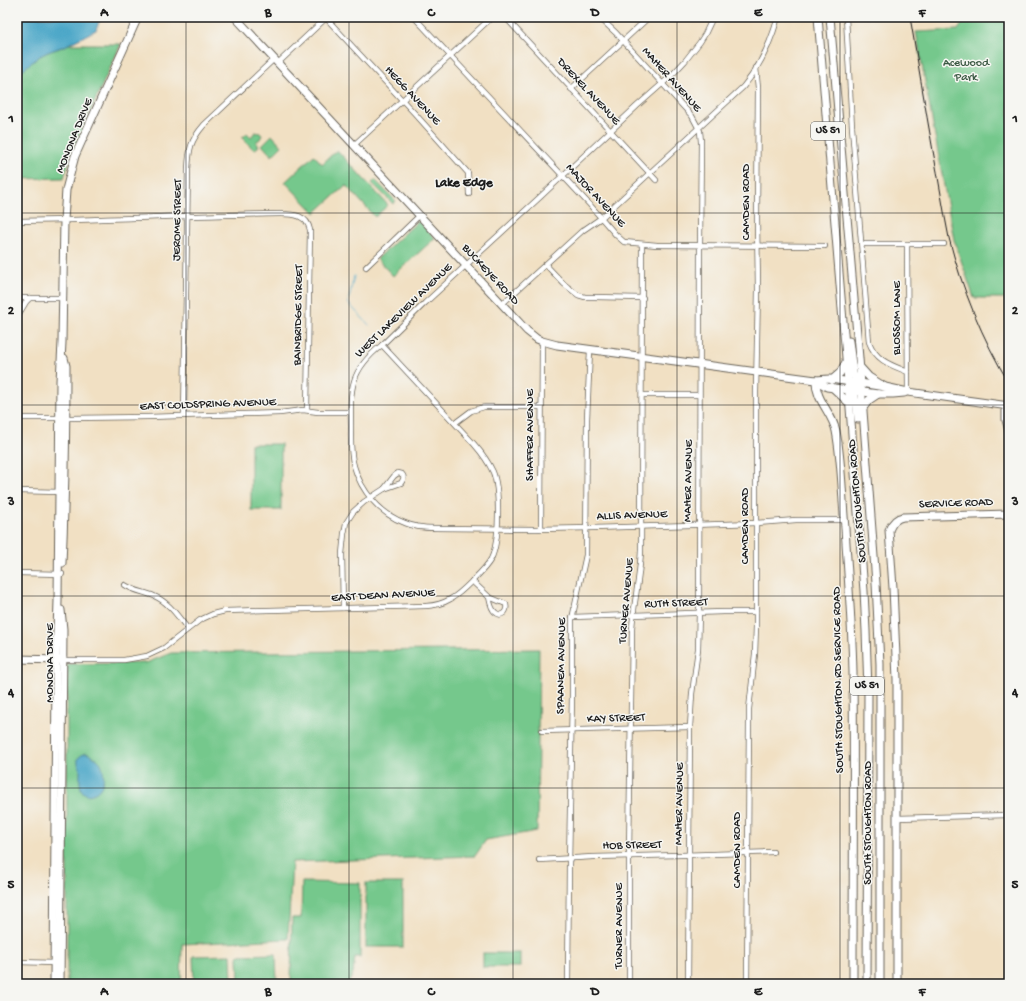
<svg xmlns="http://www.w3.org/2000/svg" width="1026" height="1001" viewBox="0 0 1026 1001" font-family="'Gochi Hand',sans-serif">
<rect width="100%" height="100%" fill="#f6f6f2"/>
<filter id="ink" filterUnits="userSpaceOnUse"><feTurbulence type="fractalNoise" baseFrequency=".025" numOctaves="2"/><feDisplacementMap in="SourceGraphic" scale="8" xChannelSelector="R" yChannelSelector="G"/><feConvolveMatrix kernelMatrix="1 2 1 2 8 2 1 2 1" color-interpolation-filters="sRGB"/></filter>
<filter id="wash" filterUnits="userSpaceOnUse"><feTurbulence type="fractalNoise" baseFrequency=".012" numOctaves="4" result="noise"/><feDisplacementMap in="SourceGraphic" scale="16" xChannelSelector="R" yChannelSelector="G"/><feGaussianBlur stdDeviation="0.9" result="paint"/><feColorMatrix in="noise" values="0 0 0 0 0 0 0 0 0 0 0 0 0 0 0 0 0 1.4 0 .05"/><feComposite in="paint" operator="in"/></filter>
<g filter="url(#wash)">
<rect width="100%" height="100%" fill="#f1e0c3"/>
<!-- green -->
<g fill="#74c88c" stroke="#487254">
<path d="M967 17H1009V298H974L954 240 916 32 958 30Z"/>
<path d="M69 44H121L72 151 64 178 17 179V73C25 68 32 61 40 56 49 50 60 49 69 44Z"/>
<path d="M255 132 260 133 262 135 260 139 256 142 259 146 254 150 242 138 247 133 251 137Z"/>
<path d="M272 135 282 146 272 156 262 145Z"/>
<path d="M337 150 388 205 375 217 346 185 315 213 285 182 314 155 322 164Z"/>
<path d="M375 180 396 201 393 204 372 183Z"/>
<path d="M417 222H419L421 223 435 238 393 276 377 259Z"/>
<rect x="251" y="444" width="30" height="66"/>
<path d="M539 649 537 831 486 840 475 856 292 862 288 939 182 944 181 984H67V664L146 663 171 653Z"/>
<path d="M302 882 360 883V957H355L353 974 348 984H291L292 918H301Z"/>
<rect x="366" y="883" width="37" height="64"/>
<rect x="483" y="953" width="37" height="14"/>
<path d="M276 954 277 984H239L238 955Z"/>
<path d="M231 955 232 984H194L193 956Z"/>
</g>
<!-- water -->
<g fill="#49a6c7" stroke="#326172">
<path d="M17 17H101L96 30 65 46 48 52 40 56 25 68 17 73Z"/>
<path d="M86 753C90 754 93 757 97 759 101 762 102 765 103 770 104 775 104 780 102 785 99 793 86 800 81 789 79 782 80 776 80 770 79 766 77 763 78 758L83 754Z"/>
</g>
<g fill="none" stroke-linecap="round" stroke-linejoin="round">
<!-- stream -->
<path stroke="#49a6c7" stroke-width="1" d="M354 276 348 303 369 325"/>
</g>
</g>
<g filter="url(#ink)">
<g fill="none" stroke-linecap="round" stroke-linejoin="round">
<defs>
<g id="street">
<path d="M325 17 417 116 468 173 469 194"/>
<path d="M414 17 590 205 616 235 624 242 657 245 825 246"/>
<path d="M505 17 656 180"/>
<path d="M599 17 616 33 692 116 700 131 701 142 700 246 699 613 698 649 692 694 690 727 688 984"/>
<path d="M713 17 705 34 700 42 685 61 671 76 637 106 539 198 425 303 382 345C350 370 350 389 351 426 351 439 350 453 354 466 361 491 380 514 405 523 414 527 425 528 435 528L536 529 593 528 756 523 796 520H844"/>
<path d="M846 17 852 127 869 342C876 361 891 365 908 372"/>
<path d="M278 63 327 17"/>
<path d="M571 89 649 17"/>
<path d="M354 145 492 17"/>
<path d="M17 221C105 220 193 215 281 214 294 214 307 215 310 230L307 410"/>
<path d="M862 244H944"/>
<path d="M907 244 908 392"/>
<path d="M546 265 564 284 578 295 585 297H594L643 298"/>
<path d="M366 267 419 216"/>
<path d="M17 298H63"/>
<path d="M502 304 582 231 601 218 743 87C760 67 771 42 778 17"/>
<path d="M17 317 26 302 30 298"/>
<path d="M642 395H699"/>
<path d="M184 416 188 170C189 149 190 141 204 125L274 59"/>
<path d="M17 418H70L148 417 280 413 303 410 318 412H350"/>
<path d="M455 423 471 411 484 407H541"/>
<path d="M398 473 402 474C405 477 403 480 401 483L384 489 394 476Z"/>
<path d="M17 491 61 492"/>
<path d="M541 529 542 341"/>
<path d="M17 573 62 574"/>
<path d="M472 581 489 597 506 604C508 612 501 618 495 612 491 609 490 602 489 597"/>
<path d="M125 585C134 591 144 592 154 596 169 602 178 617 188 629"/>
<path d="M343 608 342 554 344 534 346 523 353 512 364 502 384 489"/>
<path d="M572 617 723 612H756"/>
<path d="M62 660H124L147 656 164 648 200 620 213 614 225 611 426 606C446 605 457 596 471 582 478 575 486 568 491 559 500 541 500 490 493 472 488 461 481 452 474 444L382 345"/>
<path d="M542 731 690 727"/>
<path d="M897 818 1009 815"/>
<path d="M539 860 593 857 681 855 773 852"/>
<path d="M17 962 56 963"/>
<path d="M568 984 569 865 572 695V619L586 555 587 419 590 350"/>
<path d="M629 984V856L632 628C634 602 640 576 641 550L642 244"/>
<path d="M747 984 749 722V709L755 654 756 626V392L758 290 757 218 758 88 756 68"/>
</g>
<g id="secondary">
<path d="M235 17 527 331 537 339 542 341 557 345 816 380 829 379 860 383 885 387 908 392 1009 406"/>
<path d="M816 380C815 400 832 412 836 431 842 462 842 496 845 528 848 576 852 624 853 672 854 776 853 880 853 984"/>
<path d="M817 381 827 387 878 394H893L904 393"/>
<path d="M1006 406V420L1009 431"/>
<path d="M62 563C65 498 66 432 66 366L64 358"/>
<path d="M17 659 60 660"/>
<path d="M54 984 56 660 58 601 60 381 62 342 64 220 66 190 72 167 75 156 138 17"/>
<path d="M60 984 62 764 63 629 61 610"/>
<path d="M897 984V679L893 588 889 530C892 523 896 518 903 517L1009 514"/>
</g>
<g id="primary">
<path d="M818 17 848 382 864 591 866 631 868 691 867 984"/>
<path d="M830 17 859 358 876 583 880 664V984"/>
<path d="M849 341 853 373 858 388"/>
<path d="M859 366 869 377 885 387"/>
<path d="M832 380 840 373 846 362"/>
<path d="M849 383C856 393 857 408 858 419"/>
<path d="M832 387 849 403"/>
<path d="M862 409 869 400 878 394"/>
</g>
</defs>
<!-- street casing -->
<use href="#street" stroke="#676156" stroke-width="6"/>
<!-- secondary casing -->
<use href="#secondary" stroke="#676156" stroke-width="9"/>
<!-- primary casing -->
<use href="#primary" stroke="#676156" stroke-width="9"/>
<!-- street -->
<use href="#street" stroke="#fff" stroke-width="4.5"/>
<!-- secondary -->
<use href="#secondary" stroke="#fff" stroke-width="7"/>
<!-- primary -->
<use href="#primary" stroke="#fff" stroke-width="7"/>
<!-- rail -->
<path stroke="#1c1c1c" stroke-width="1" d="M910 17C918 62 925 107 933 151 939 180 943 209 949 238 962 289 982 338 1009 383"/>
</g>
</g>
<!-- grid -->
<path fill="none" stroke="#1c1c1c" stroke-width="1" stroke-opacity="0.55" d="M186 17V984M349 17V984M513 17V984M677 17V984M840 17V984M17 213H1009M17 405H1009M17 596H1009M17 788H1009"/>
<g text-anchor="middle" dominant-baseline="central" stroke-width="3" stroke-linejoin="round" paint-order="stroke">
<!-- shield labels -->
<g fill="#f6f6f2" stroke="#5d5d5c" stroke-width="1">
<rect x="811" y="122" width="34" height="18" rx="3"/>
<rect x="850" y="677" width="34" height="18" rx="3"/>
</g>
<g font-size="11" font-weight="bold" fill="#1c1c1c">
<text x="828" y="131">US 51</text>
<text x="867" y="686">US 51</text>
</g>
<!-- park labels -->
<g font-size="12" fill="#3b5843" stroke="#f6f6f2">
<text x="966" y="64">Acewood<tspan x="966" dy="14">Park</tspan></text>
</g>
<!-- street labels -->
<g font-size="12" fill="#1c1c1c" stroke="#f6f6f2">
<text transform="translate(671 80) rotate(48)">MAHER AVENUE</text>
<text transform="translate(588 92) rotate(47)">DREXEL AVENUE</text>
<text transform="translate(412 96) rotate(47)">HEGG AVENUE</text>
<text transform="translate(75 136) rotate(-68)">MONONA DRIVE</text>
<text transform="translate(595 196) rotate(47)">MAJOR AVENUE</text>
<text transform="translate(747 202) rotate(-90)">CAMDEN ROAD</text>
<text transform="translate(178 220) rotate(-89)">JEROME STREET</text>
<text transform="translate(490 275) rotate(47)">BUCKEYE ROAD</text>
<text transform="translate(404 311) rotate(-44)">WEST LAKEVIEW AVENUE</text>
<text transform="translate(299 315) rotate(-89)">BAINBRIDGE STREET</text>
<text transform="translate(898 318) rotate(-90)">BLOSSOM LANE</text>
<text transform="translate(208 405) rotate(-2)">EAST COLDSPRING AVENUE</text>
<text transform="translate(531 435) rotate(-90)">SHAFFER AVENUE</text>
<text transform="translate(689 481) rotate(-89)">MAHER AVENUE</text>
<text transform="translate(858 501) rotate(-95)">SOUTH STOUGHTON ROAD</text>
<text transform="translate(956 504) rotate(-2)">SERVICE ROAD</text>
<text transform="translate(632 516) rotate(-2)">ALLIS AVENUE</text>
<text transform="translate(746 526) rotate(-90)">CAMDEN ROAD</text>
<text transform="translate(383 596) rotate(-3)">EAST DEAN AVENUE</text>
<text transform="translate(627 601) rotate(-85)">TURNER AVENUE</text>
<text transform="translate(676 604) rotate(-2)">RUTH STREET</text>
<text transform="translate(51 663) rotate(-90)">MONONA DRIVE</text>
<text transform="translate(562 666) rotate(-89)">SPAANEM AVENUE</text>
<text transform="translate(839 680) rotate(-91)">SOUTH STOUGHTON RD SERVICE ROAD</text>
<text transform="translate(616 719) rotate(-2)">KAY STREET</text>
<text transform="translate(680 804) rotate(-89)">MAHER AVENUE</text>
<text transform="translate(869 823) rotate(-90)">SOUTH STOUGHTON ROAD</text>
<text transform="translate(632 846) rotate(-1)">HOB STREET</text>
<text transform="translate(738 850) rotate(-90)">CAMDEN ROAD</text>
<text transform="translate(620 926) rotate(-90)">TURNER AVENUE</text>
</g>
<!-- neighbourhood labels -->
<g font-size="13" font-weight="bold" fill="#1c1c1c" stroke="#f6f6f2">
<text x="464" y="183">Lake Edge</text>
</g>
</g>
<!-- margin -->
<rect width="1026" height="1001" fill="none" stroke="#f6f6f2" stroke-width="44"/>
<rect x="22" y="22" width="982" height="957" fill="none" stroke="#1c1c1c" stroke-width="1.5"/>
<g font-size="13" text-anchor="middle" font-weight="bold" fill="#1c1c1c">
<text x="104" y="16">A</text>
<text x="268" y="16">B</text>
<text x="431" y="16">C</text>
<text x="595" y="16">D</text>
<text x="758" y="16">E</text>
<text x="922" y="16">F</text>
<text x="11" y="122">1</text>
<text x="1015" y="122">1</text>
<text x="11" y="314">2</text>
<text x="1015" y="314">2</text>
<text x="11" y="505">3</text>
<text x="1015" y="505">3</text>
<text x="11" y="696">4</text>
<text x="1015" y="696">4</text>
<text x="11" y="888">5</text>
<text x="1015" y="888">5</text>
<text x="104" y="995">A</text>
<text x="268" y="995">B</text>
<text x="431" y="995">C</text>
<text x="595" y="995">D</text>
<text x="758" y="995">E</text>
<text x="922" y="995">F</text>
</g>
</svg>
